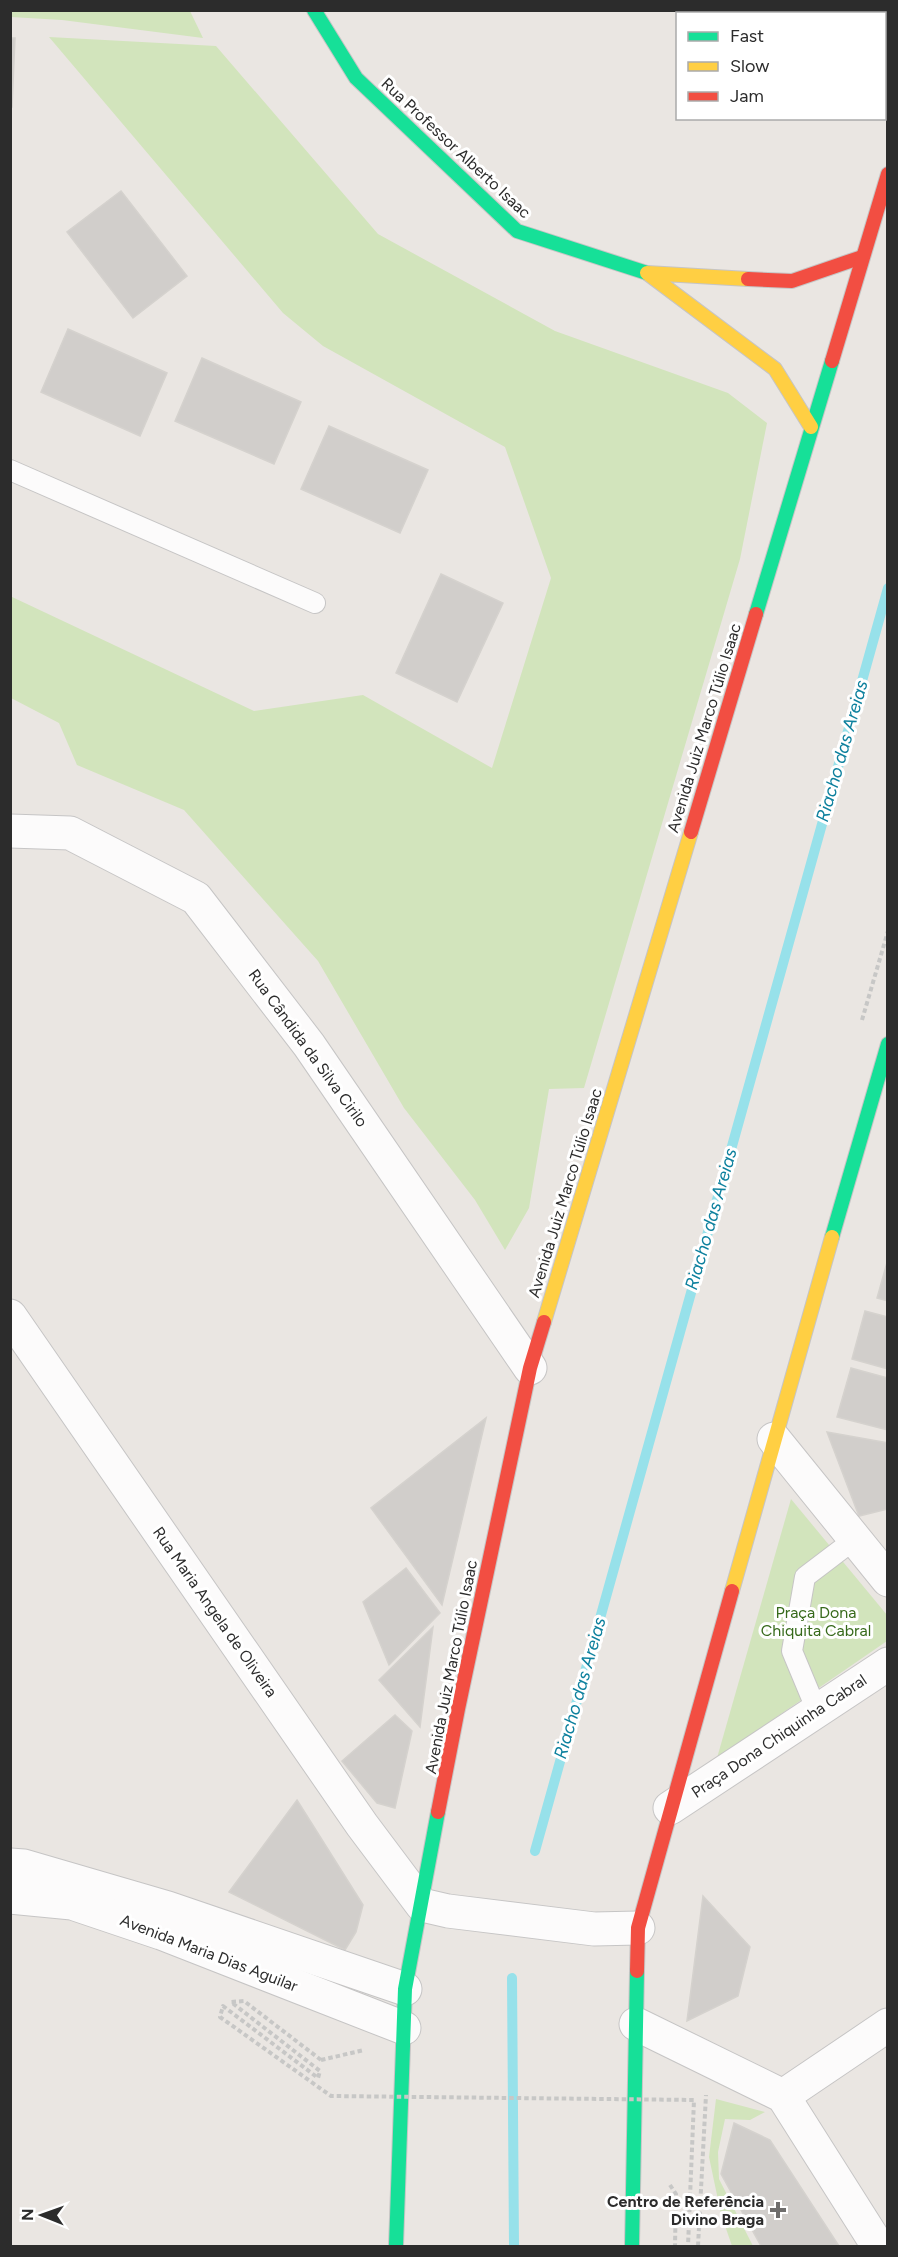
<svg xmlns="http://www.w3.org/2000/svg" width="898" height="2257" viewBox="0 0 898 2257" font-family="Figtree,sans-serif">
<rect width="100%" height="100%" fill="#eae6e2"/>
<!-- green -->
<g fill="#d2e4bc">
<path d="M11 10 190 11 203 38 62 20 11 17Z"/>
<path d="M49 37 216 46 378 234 555 331 728 393 767 423 740 559 584 1088 549 1089 529 1208 505 1250 475 1200 404 1108 318 961 184 810 77 765 59 723 11 698 10 596 254 711 363 695 492 768 551 578 505 447 323 346 283 313Z"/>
<path d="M791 1499 887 1615V1641L717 1758Z"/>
<path d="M716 2099 765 2112 750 2120 725 2119 718 2152 719 2179 753 2246H732L721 2214 709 2157Z"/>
</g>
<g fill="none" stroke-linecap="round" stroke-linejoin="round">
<!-- stream -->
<g stroke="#97e1ea" stroke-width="10">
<path d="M535 1851 888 588"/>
<path d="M512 1978 514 2246"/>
</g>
</g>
<!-- building -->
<g fill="#d1cecb" stroke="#d5d2ce" stroke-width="1.5">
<path d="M10 38H15L12 107H10Z"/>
<path d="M121 191 187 276 133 318 67 232Z"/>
<path d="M68 329 167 373 140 436 41 392Z"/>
<path d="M202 358 301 402 274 464 175 421Z"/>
<path d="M329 426 428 470 400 533 301 489Z"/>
<path d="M441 574 503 603 457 702 396 673Z"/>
<path d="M888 1259V1301L877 1298Z"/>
<path d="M865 1311 888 1317V1369L852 1359Z"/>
<path d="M851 1368 888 1378V1430L837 1417Z"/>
<path d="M486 1418 442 1605 371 1508Z"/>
<path d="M827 1432 888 1443V1509L859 1516Z"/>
<path d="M406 1568 440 1613 389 1665 363 1602Z"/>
<path d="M433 1627 420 1727 379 1680Z"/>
<path d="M395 1715 412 1731 395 1808 377 1803 342 1761Z"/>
<path d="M297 1800 363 1905 356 1932 345 1950 229 1892Z"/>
<path d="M703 1896 750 1947 738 1996 687 2021Z"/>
<path d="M734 2123 770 2140 839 2246H761L721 2174Z"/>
</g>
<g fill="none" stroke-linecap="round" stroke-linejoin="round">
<defs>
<g id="lane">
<path d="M10 470 315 603"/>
<path d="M817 1711 792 1651 805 1577 855 1539"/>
</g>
<g id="street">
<path d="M10 831 70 833 196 898 309 1045 530 1368"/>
<path d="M10 1316 362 1825 422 1905 448 1911 594 1929 638 1928"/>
<path d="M774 1439 888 1580"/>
<path d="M670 1808 888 1664"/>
<path d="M10 1865 24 1866 168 1908 405 1989"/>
<path d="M10 1897 72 1903 161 1933 404 2028"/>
<path d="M636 2024 783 2096 878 2246"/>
<path d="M783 2096 888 2025"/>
</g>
<g id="fast">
<path d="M314 10 356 78 517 231 647 273"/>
<path d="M756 614 832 361"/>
<path d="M832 1237 888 1044"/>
<path d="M396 2246 405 1989 438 1812"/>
<path d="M632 2246 637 1971"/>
</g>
<g id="slow">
<path d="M748 279 647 273 775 369 811 427"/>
<path d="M544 1322 691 832"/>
<path d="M732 1591 832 1237"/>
</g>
<g id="jam">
<path d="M748 279 792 281 862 257"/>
<path d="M832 361 888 174"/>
<path d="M691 832 756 614"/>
<path d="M438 1812 458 1709 530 1368 544 1322"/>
<path d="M637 1971 638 1928 732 1591"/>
</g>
</defs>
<!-- lane casing -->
<use href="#lane" stroke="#c6c5c5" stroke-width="22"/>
<!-- street casing -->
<use href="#street" stroke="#c6c5c5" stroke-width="35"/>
<!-- fast casing -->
<use href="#fast" stroke="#c6c5c5" stroke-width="16"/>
<!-- slow casing -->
<use href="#slow" stroke="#c6c5c5" stroke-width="16"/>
<!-- jam casing -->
<use href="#jam" stroke="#c6c5c5" stroke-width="16"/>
<!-- path -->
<g stroke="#c7c7c6" stroke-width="4" stroke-dasharray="4.5 3" stroke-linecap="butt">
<path d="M862 1020 888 931"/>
<path d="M321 2060 364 2050"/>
<path d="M670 2185 676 2194 675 2246"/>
<path d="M698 2246 706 2095"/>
</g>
<!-- lane -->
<use href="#lane" stroke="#fcfbfb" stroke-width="20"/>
<!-- street -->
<use href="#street" stroke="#fcfbfb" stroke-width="33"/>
<!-- fast -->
<use href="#fast" stroke="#16e098" stroke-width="14"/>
<!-- slow -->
<use href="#slow" stroke="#ffcf43" stroke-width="14"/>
<!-- jam -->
<use href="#jam" stroke="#f24e42" stroke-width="14"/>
<!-- path-bridge -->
<path stroke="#c7c7c6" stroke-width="4" stroke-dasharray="4.5 3" stroke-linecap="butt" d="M321 2060 244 2001 231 2002 320 2071 318 2078 223 2006 220 2017 331 2096 694 2100 688 2246"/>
</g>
<!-- markers -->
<path fill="#6e6d6c" stroke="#fff" stroke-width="2" d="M775 2201h6v6h6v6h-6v6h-6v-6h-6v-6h6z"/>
<g text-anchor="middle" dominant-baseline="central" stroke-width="6" stroke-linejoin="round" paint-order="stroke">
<!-- street labels -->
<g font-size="16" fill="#2c2c2c" stroke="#fff">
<text transform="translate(456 148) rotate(43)">Rua Professor Alberto Isaac</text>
<text transform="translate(704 728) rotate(-73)">Avenida Juiz Marco Túlio Isaac</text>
<text transform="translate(308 1048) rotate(54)">Rua Cândida da Silva Cirilo</text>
<text transform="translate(565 1193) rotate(-73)">Avenida Juiz Marco Túlio Isaac</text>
<text transform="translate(215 1612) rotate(55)">Rua Maria Angela de Oliveira</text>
<text transform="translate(451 1667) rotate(-79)">Avenida Juiz Marco Túlio Isaac</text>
<text transform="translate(779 1736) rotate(-34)">Praça Dona Chiquinha Cabral</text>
<text transform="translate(209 1953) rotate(21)">Avenida Maria Dias Aguilar</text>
</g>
<!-- park labels -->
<g font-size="16" fill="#376a1b" stroke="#fff">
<text x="816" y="1612">Praça Dona<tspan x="816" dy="18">Chiquita Cabral</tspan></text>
</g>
<!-- poi labels -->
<g font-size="16" font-weight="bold" fill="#2c2c2c" stroke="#fff" text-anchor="end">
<text x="764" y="2201">Centro de Referência<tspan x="764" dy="18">Divino Braga</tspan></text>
</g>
<!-- water labels -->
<g font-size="18" font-style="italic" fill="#0e819e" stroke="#fff">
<text transform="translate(842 751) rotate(-74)">Riacho das Areias</text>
<text transform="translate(711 1219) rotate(-74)">Riacho das Areias</text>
<text transform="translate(580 1688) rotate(-74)">Riacho das Areias</text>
</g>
</g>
<!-- border -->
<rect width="898" height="2257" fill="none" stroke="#2c2c2c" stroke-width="24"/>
<!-- legend -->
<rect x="676" y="12" width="210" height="108" fill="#ffffff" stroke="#ababab" stroke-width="1.5"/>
<rect x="688" y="32" width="30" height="9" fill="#16e098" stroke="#ababab" stroke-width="1.5"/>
<text x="730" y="42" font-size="18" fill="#2c2c2c">Fast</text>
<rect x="688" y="62" width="30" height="9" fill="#ffcf43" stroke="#ababab" stroke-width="1.5"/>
<text x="730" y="72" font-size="18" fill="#2c2c2c">Slow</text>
<rect x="688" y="92" width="30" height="9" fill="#f24e42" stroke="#ababab" stroke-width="1.5"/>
<text x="730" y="102" font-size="18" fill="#2c2c2c">Jam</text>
<!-- north arrow -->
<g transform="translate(42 2215) rotate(271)" stroke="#ffffff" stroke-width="4.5" paint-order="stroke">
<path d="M0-4.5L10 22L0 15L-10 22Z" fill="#2c2c2c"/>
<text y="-9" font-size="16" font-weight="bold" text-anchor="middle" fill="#2c2c2c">N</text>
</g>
</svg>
